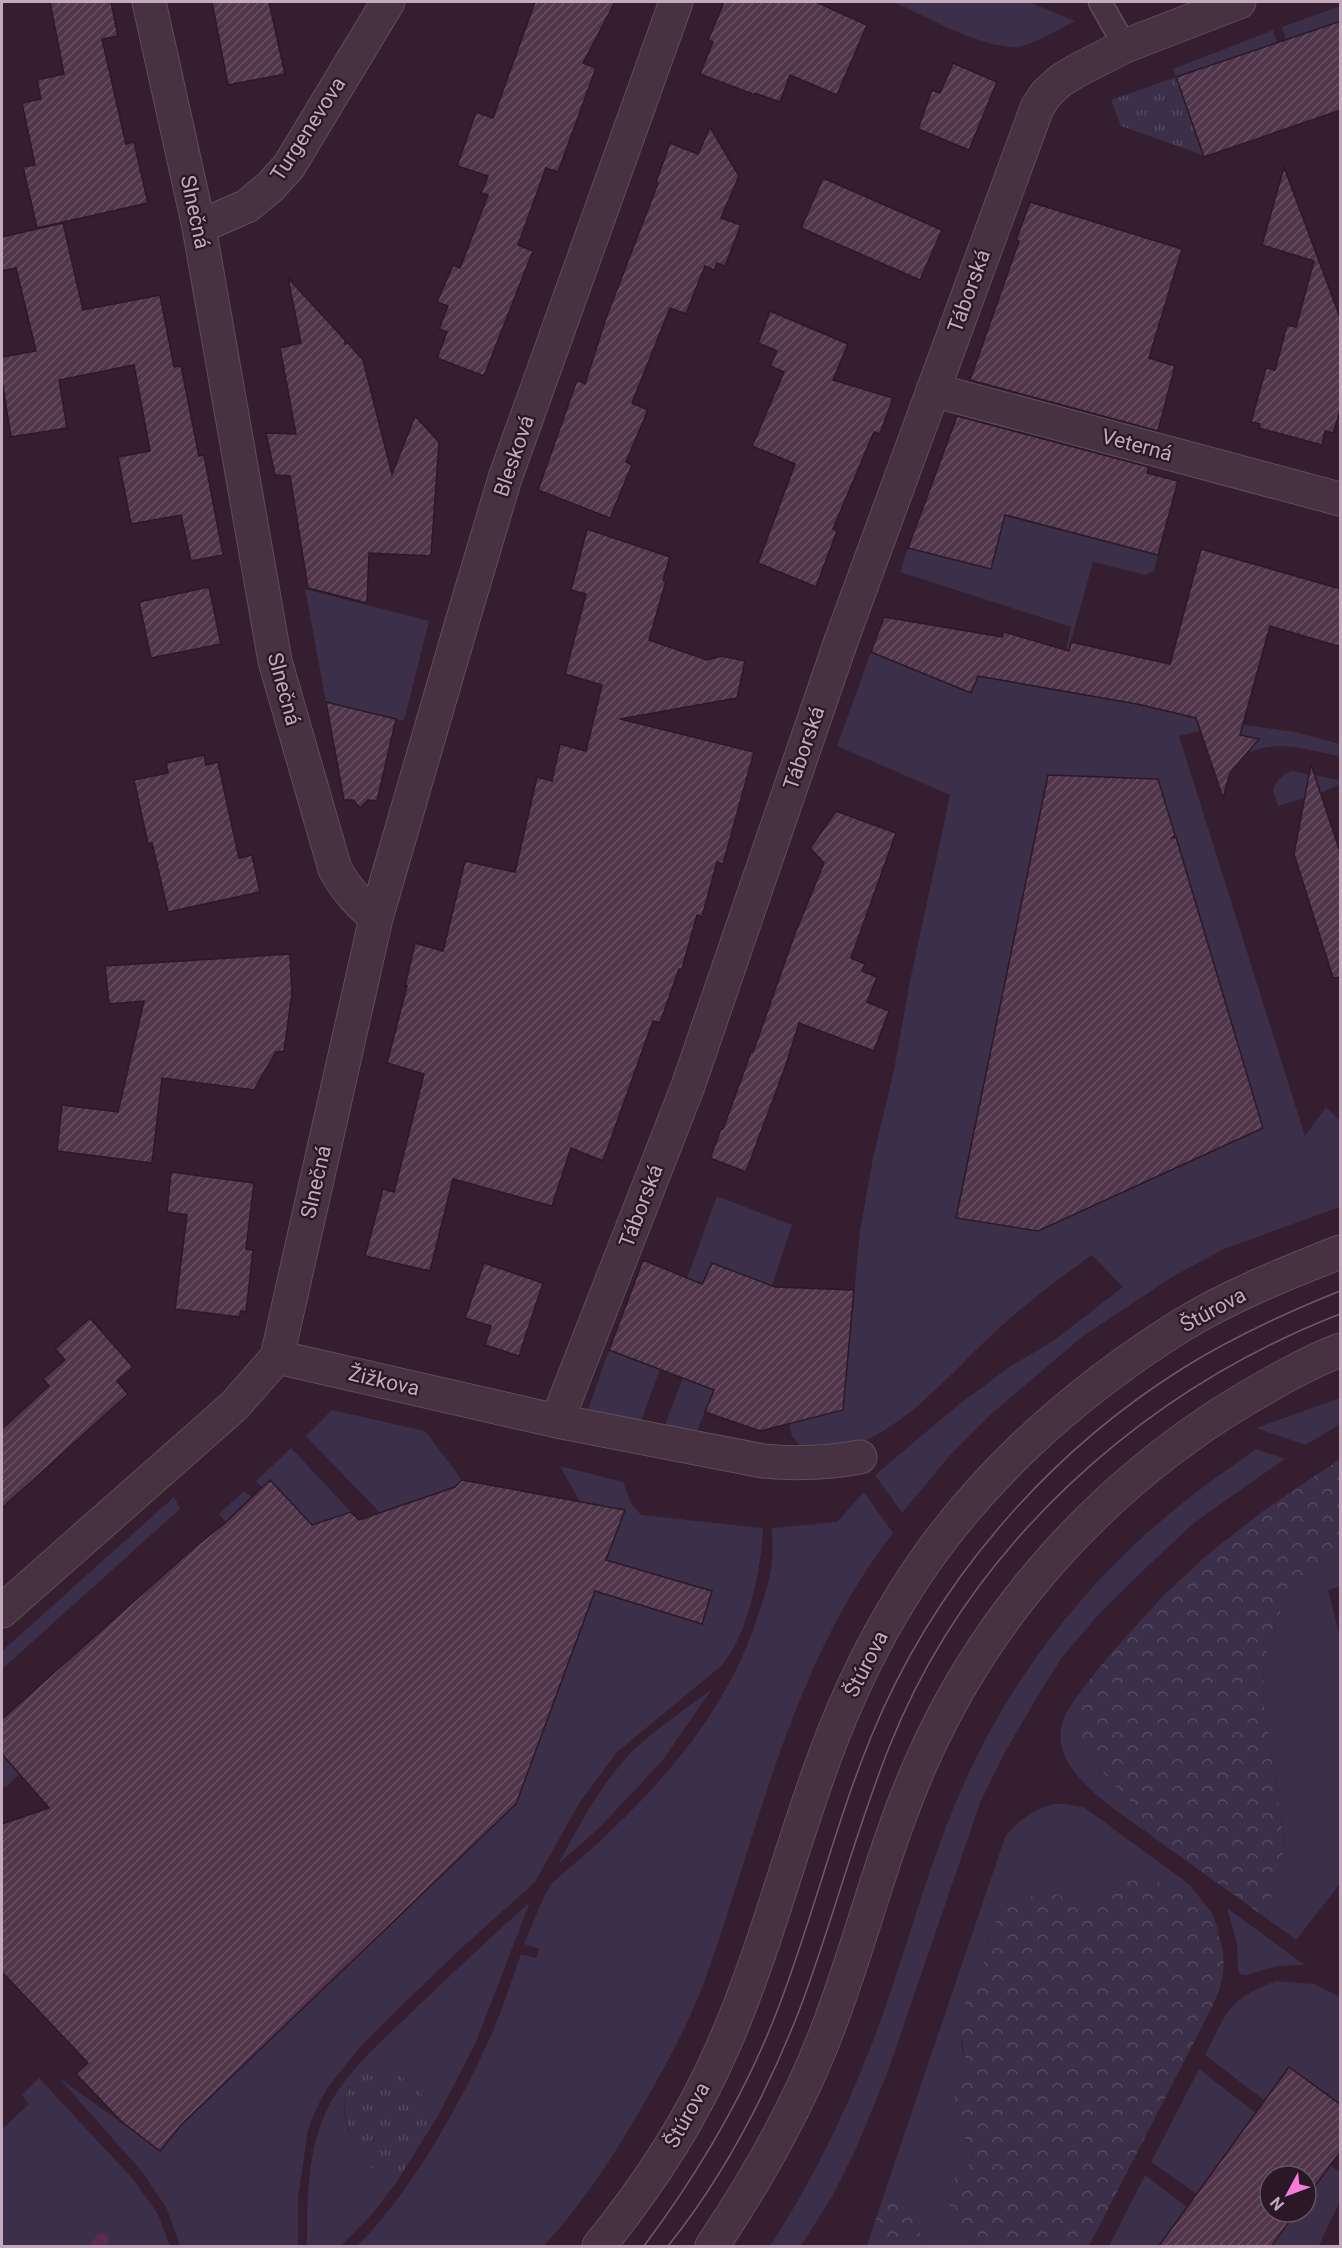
<svg xmlns="http://www.w3.org/2000/svg" width="1342" height="2248" viewBox="0 0 1342 2248" font-family="Roboto,sans-serif">
<defs>
<pattern id="forest-crowns" width="20" height="18" patternUnits="userSpaceOnUse" patternTransform="scale(1.5)"><rect width="20" height="18" fill="#3b2f49"/><path d="M2 6a3 3 0 1 1 6 0M12 15a3 3 0 1 1 6 0" fill="none" stroke="#564a61"/></pattern>
<pattern id="park-tufts" width="24" height="20" patternUnits="userSpaceOnUse" patternTransform="scale(1.5)"><rect width="24" height="20" fill="#3b2f49"/><path d="M3 7l-1-3M5 7V3M7 7l1-3M15 17l-1-3M17 17v-4M19 17l1-3" fill="none" stroke="#564a61"/></pattern>
<pattern id="building-hatch" width="6" height="6" patternUnits="userSpaceOnUse" patternTransform="scale(1.5)"><rect width="6" height="6" fill="#51354b"/><path d="M-1 1l2-2M0 6l6-6M5 7l2-2" fill="none" stroke="#685063"/></pattern>
</defs>
<rect width="100%" height="100%" fill="#351e30"/>
<!-- grass -->
<g fill="#3b2f49" fill-rule="evenodd">
<path d="M894 2H1029L1075 21C1060 28 1031 47 1015 47 979 47 927 17 894 2Z"/>
<path d="M1340 6V21L1286 40 1282 27Z"/>
<path d="M1273 30 1277 43 1176 77 1173 69Z"/>
<path d="M1005 515 1158 555 1154 571 1145 575 1093 562 1057 691 1137 704 1172 713 1215 721 1295 732 1340 744V756C1311 751 1279 739 1251 752L1201 731 1179 736 1305 1136 1326 1107 1340 1121V1207L1224 1249 1172 1277 1083 1336 990 1415 952 1453 902 1513 875 1475 958 1405 1011 1366 1053 1341 1123 1287 1092 1255C1058 1279 1025 1304 995 1332 950 1373 904 1432 843 1449 831 1452 818 1451 806 1453L792 1436 789 1424 843 1410 860 1231 873 1158 894 1070 910 981 950 795 837 746 871 652 971 693 978 676 1057 691 1071 627 900 572 908 548 990 569Z"/>
<path d="M305 589 429 621 404 721 326 702Z"/>
<path d="M1292 771 1340 780V784L1321 793 1278 806 1273 790C1277 780 1281 775 1292 771Z"/>
<path d="M717 1196 792 1225 772 1286 713 1263 702 1284 687 1278Z"/>
<path d="M609 1350 660 1369 640 1424 585 1418Z"/>
<path d="M683 1378 714 1390 695 1436 667 1429 666 1421Z"/>
<path d="M1340 1398V1424L1306 1445 1256 1428Z"/>
<path d="M332 1410 425 1431 462 1480C442 1499 404 1495 385 1518L306 1436Z"/>
<path d="M291 1448 351 1512 289 1533 72 1724 7 1786 2 1788V1754L13 1767 253 1554 219 1514 244 1491 252 1497 261 1524 288 1499 271 1480 262 1487 256 1481Z"/>
<path d="M1256 1449 1285 1459 1195 1522 1152 1562 1100 1613 1063 1656 1043 1687 1005 1752 980 1803 887 2074 855 2151 833 2195 801 2246H770C811 2183 844 2116 871 2046 908 1951 930 1850 976 1758 1023 1662 1095 1573 1179 1506 1203 1486 1230 1468 1256 1449Z"/>
<path d="M560 1466 623 1482 631 1503 641 1515 763 1528C762 1566 747 1640 720 1667L617 1752 580 1802 535 1882 456 1953 389 2018 360 2047 328 2087 316 2109 308 2130 298 2198V2246H180L167 2209 143 2173 59 2078 161 2151 170 2139 168 2138 516 1804 625 1511 580 1502ZM662 1577 712 1591 702 1624 653 1609Z"/>
<path d="M864 1492 893 1533C794 1660 761 1821 708 1971 692 2018 668 2062 643 2105 614 2156 583 2203 544 2246H357C409 2195 457 2110 487 2044 501 2015 510 1984 521 1954L536 1958 540 1949 524 1944 544 1896 552 1883C640 1809 726 1723 760 1609 765 1594 771 1577 772 1560 773 1550 772 1539 772 1528L837 1522Z"/>
<path d="M174 1497 180 1509 2 1669V1651Z"/>
<path d="M1340 1552V1586L1328 1590 1340 1637V1884L1296 1940 1266 1918 1285 1845 1263 1698 1264 1662 1274 1628 1288 1592 1316 1575Z"/>
<path d="M712 1689 662 1761 599 1828 558 1864C580 1824 602 1781 635 1749 658 1727 687 1708 712 1689Z"/>
<path d="M1082 1689 1077 1733 1090 1759 1134 1805 1145 1831C1116 1810 1049 1769 1062 1725 1065 1711 1075 1700 1082 1689Z"/>
<path d="M1053 1804H1067L1085 1808 1189 1884 1212 1913 1220 1935 1203 1914 1122 1883 1101 1902 1072 1900 1043 1889 989 1936 983 1969 967 1998 961 2044 968 2071 955 2095 961 2133 974 2150 970 2164 957 2174 968 2240 985 2246H927L905 2205 884 2194 1005 1837C1018 1820 1033 1810 1053 1804Z"/>
<path d="M530 1902 476 2042 439 2114 406 2079 349 2087C347 2092 344 2099 344 2105 343 2136 369 2171 396 2183L373 2213 341 2246H307C307 2203 307 2152 326 2112 345 2071 384 2039 416 2008 453 1973 491 1937 530 1902Z"/>
<path d="M1227 1908 1305 1965 1277 1966 1247 1975 1240 1974 1238 1971 1237 1943Z"/>
<path d="M1276 1981 1314 1984 1340 1997V2105L1290 2067 1265 2101 1205 2055C1226 2013 1229 1998 1276 1981Z"/>
<path d="M1199 2069 1256 2113 1197 2194 1151 2162Z"/>
<path d="M39 2078 133 2179 158 2214 170 2246H2V2129L29 2104 22 2095Z"/>
<path d="M1330 2165 1340 2172V2200L1319 2246H1270L1296 2212H1306V2198Z"/>
<path d="M1145 2175 1187 2207 1158 2246H1109Z"/>
</g>
<!-- forest -->
<g fill="url(#forest-crowns)">
<path d="M1340 1459V1552L1316 1575 1288 1592 1274 1628 1264 1662 1263 1698 1285 1846 1266 1918 1145 1831 1134 1805 1090 1759 1077 1733 1082 1689 1114 1650 1162 1597 1206 1556 1263 1511Z"/>
<path d="M1148 1877C1209 1903 1244 1943 1211 2009L1089 2246H985L968 2240 952 2221 949 2195 957 2174 970 2164 974 2150 961 2133 952 2115 955 2095 967 2071 959 2024 967 1998 983 1969 989 1936 1008 1895 1026 1900 1043 1889 1072 1900 1101 1902 1122 1883Z"/>
<path d="M884 2194 905 2205 927 2246H867Z"/>
</g>
<!-- park -->
<g fill="url(#park-tufts)">
<path d="M1176 77 1204 157 1197 153 1121 126 1111 100Z"/>
<path d="M375 2069C403 2069 421 2094 439 2114L396 2183C392 2181 387 2180 383 2177 360 2163 334 2114 349 2088 354 2079 366 2074 375 2069Z"/>
</g>
<g fill="none" stroke-linecap="round" stroke-linejoin="round">
<!-- stream -->
<path stroke="#562d4d" stroke-width="14" d="M98 2246 102 2240"/>
</g>
<!-- building -->
<g fill="url(#building-hatch)" stroke="#2c1928" stroke-width="1.5">
<path d="M50 2H111L118 36 102 39 126 144 134 142 148 203 37 228 23 167 35 165 22 103 41 99 37 80 64 74Z"/>
<path d="M212 2H269L285 74 228 85Z"/>
<path d="M535 2H615L583 63 596 68 558 172 546 168 518 245 533 251 484 376 437 358 447 332 439 329 448 306 437 302 453 265 460 268 488 195 481 193 488 176 457 166 476 112 493 118Z"/>
<path d="M724 2H816L867 25 837 95 790 75 780 102 755 93V95L700 74 713 42 708 40Z"/>
<path d="M1341 21V110L1204 157 1176 77Z"/>
<path d="M953 63 997 82 969 150 918 129 932 90 940 93Z"/>
<path d="M710 127 739 176 721 218 741 225 725 266 717 263 714 270 705 266 686 314 670 308 632 403 648 410 626 462 632 465 610 518 538 490 577 380 585 384 606 318 658 183 656 182 670 143 698 154Z"/>
<path d="M1284 167 1341 320V409L1333 433 1325 431 1322 445 1259 428 1260 424 1251 422 1266 368 1275 370 1287 325 1296 327 1314 261 1262 245Z"/>
<path d="M823 178 942 230 920 280 801 228Z"/>
<path d="M1030 202 1182 249 1149 358 1175 366 1158 431 970 380 1019 241 1016 240Z"/>
<path d="M63 223 83 310 160 295 174 367 181 366 199 456 204 455 223 555 191 561 181 515 131 524 118 457 150 451 134 365 59 380 67 428 11 437 2 380V357L36 351 16 268 2 271V237Z"/>
<path d="M288 278 345 340V344L348 343 363 360 392 474 415 416 439 442 431 556 369 553 367 603 308 588 290 476 275 475 266 433 296 434 280 348 301 343Z"/>
<path d="M770 311 848 344 833 380 893 398 880 434 874 432 833 529 837 531 816 587 758 563 795 464 752 446 784 372 770 366 777 351 758 343Z"/>
<path d="M957 416 1149 467 1147 473 1178 481 1158 555 1005 515 991 569 908 548Z"/>
<path d="M587 529 670 557 663 580 666 581 649 640 707 660 722 656 745 661 737 698 620 719 754 752 723 864 717 862 702 917 697 915 682 969H679L660 1023 653 1021 603 1161 571 1148 552 1206 453 1179 430 1271 365 1256 383 1189 394 1192 424 1074 387 1063 407 986H405L415 943 443 951 465 861 515 872 537 777 552 781 560 744 586 751 602 685 565 674 586 594 571 590Z"/>
<path d="M1201 549 1341 589V647L1270 626 1240 735 1259 739 1230 773 1223 798 1196 718 1137 704 978 676 971 693 871 652 884 617 1002 637 1004 632 1069 651 1071 642 1170 664Z"/>
<path d="M209 587 221 644 151 658 139 602Z"/>
<path d="M326 702 396 719 377 801 368 800 360 808 353 800H344Z"/>
<path d="M204 755 206 765 218 762 239 858 252 855 260 892 168 912 152 843 148 844 134 780 168 773 166 763Z"/>
<path d="M1311 764 1341 855V977L1333 978 1294 854Z"/>
<path d="M1048 775 1158 779 1175 835 1172 838 1176 837 1263 1128 1038 1231 956 1218Z"/>
<path d="M836 811 896 833 851 958 865 964 862 971 877 977 867 1002 889 1011 874 1051 799 1023 786 1065 746 1172 710 1158 721 1129H723L751 1052H753L794 936 824 863 810 848Z"/>
<path d="M290 954 292 993 284 1051 276 1052 254 1090 162 1078 152 1163 57 1151 62 1105 118 1112 144 1001 109 1004 105 966Z"/>
<path d="M171 1172 254 1183 246 1249 253 1250 246 1312 241 1311 239 1317 175 1309 187 1215 167 1212Z"/>
<path d="M643 1260 702 1284 712 1263 775 1287 854 1290 843 1410 760 1431 705 1412 714 1390 609 1350Z"/>
<path d="M484 1263 543 1283 519 1356 485 1345 491 1326 465 1318Z"/>
<path d="M90 1318 133 1367 117 1381 128 1394 2 1508V1429L49 1386 43 1379 65 1360 55 1349Z"/>
<path d="M270 1480 312 1525 351 1512 359 1520 455 1487 462 1480 625 1510 606 1560 712 1591 702 1624 595 1591 516 1804 181 2125 160 2151 122 2122 76 2074 88 2063 2 1972V1824L49 1808 2 1754V1719L196 1546 226 1522Z"/>
<path d="M1289 2067 1341 2105V2151L1306 2198V2176H1270V2212H1296L1271 2247H1158Z"/>
</g>
<g fill="none" stroke-linecap="round" stroke-linejoin="round">
<defs>
<path id="service" d="M1100 2 1125 46"/>
<g id="minor">
<path d="M149 2 199 227 275 661 335 869C346 890 359 903 376 918"/>
<path d="M199 227 247 206 270 187 289 166 388 2"/>
<path d="M933 390 1340 499"/>
<path d="M277 1357 557 1421 763 1461C795 1464 828 1463 860 1457"/>
<path d="M557 1421 688 1086 841 641 1037 108 1046 94 1060 81 1076 71 1125 46 1239 2"/>
<path d="M2 1611 234 1406 277 1357 376 918 463 619 505 478 676 2"/>
</g>
<g id="tertiary">
<path d="M599 2246C648 2186 691 2120 722 2049 764 1954 789 1853 825 1756 846 1699 872 1644 904 1593 972 1483 1073 1393 1182 1325 1231 1295 1287 1273 1340 1252"/>
<path d="M712 2246C757 2179 798 2107 827 2031 861 1943 883 1849 921 1763 988 1611 1103 1484 1245 1399 1276 1381 1307 1363 1340 1350"/>
</g>
</defs>
<!-- service casing -->
<use href="#service" stroke="#614c5c" stroke-width="25"/>
<!-- minor casing -->
<use href="#minor" stroke="#614c5c" stroke-width="35"/>
<!-- tertiary casing -->
<use href="#tertiary" stroke="#614c5c" stroke-width="35"/>
<!-- service -->
<use href="#service" stroke="#463241" stroke-width="22"/>
<!-- minor -->
<use href="#minor" stroke="#463241" stroke-width="33"/>
<!-- tertiary -->
<use href="#tertiary" stroke="#463241" stroke-width="33"/>
<!-- tram -->
<g stroke="#72586c" stroke-width="1.5">
<path d="M644 2246C699 2172 746 2093 779 2006 813 1917 835 1825 871 1737 932 1587 1044 1456 1180 1370 1231 1338 1285 1313 1340 1291"/>
<path d="M668 2246C724 2176 766 2095 799 2011 832 1924 855 1832 890 1745 970 1545 1142 1391 1340 1314"/>
</g>
</g>
<g text-anchor="middle" dominant-baseline="central" stroke-width="4.5" stroke-linejoin="round" paint-order="stroke">
<!-- street labels -->
<g font-size="21" fill="#c3abbd" stroke="#2a1826">
<text transform="translate(308 129) rotate(-57)">Turgenevova</text>
<text transform="translate(195 212) rotate(78)">Slnečná</text>
<text transform="translate(969 291) rotate(-70)">Táborská</text>
<text transform="translate(1137 445) rotate(15)">Veterná</text>
<text transform="translate(514 456) rotate(-71)">Blesková</text>
<text transform="translate(284 689) rotate(75)">Slnečná</text>
<text transform="translate(804 748) rotate(-71)">Táborská</text>
<text transform="translate(316 1182) rotate(-77)">Slnečná</text>
<text transform="translate(641 1206) rotate(-69)">Táborská</text>
<text transform="translate(1213 1310) rotate(-28)">Štúrova</text>
<text transform="translate(384 1381) rotate(13)">Žižkova</text>
<text transform="translate(866 1664) rotate(-63)">Štúrova</text>
<text transform="translate(687 2115) rotate(-61)">Štúrova</text>
</g>
</g>
<!-- border -->
<rect width="1342" height="2248" fill="none" stroke="#c3abbd" stroke-width="6"/>
<!-- north arrow -->
<g transform="translate(1288 2194) rotate(229)"><circle r="28" fill="#2a1826" stroke="#675362" stroke-width="1.5"/>
<path d="M0-4.5L10 22L0 15L-10 22Z" fill="#f87bda"/>
<text y="-9" font-size="16" font-weight="bold" text-anchor="middle" fill="#c3abbd">N</text>
</g>
</svg>
